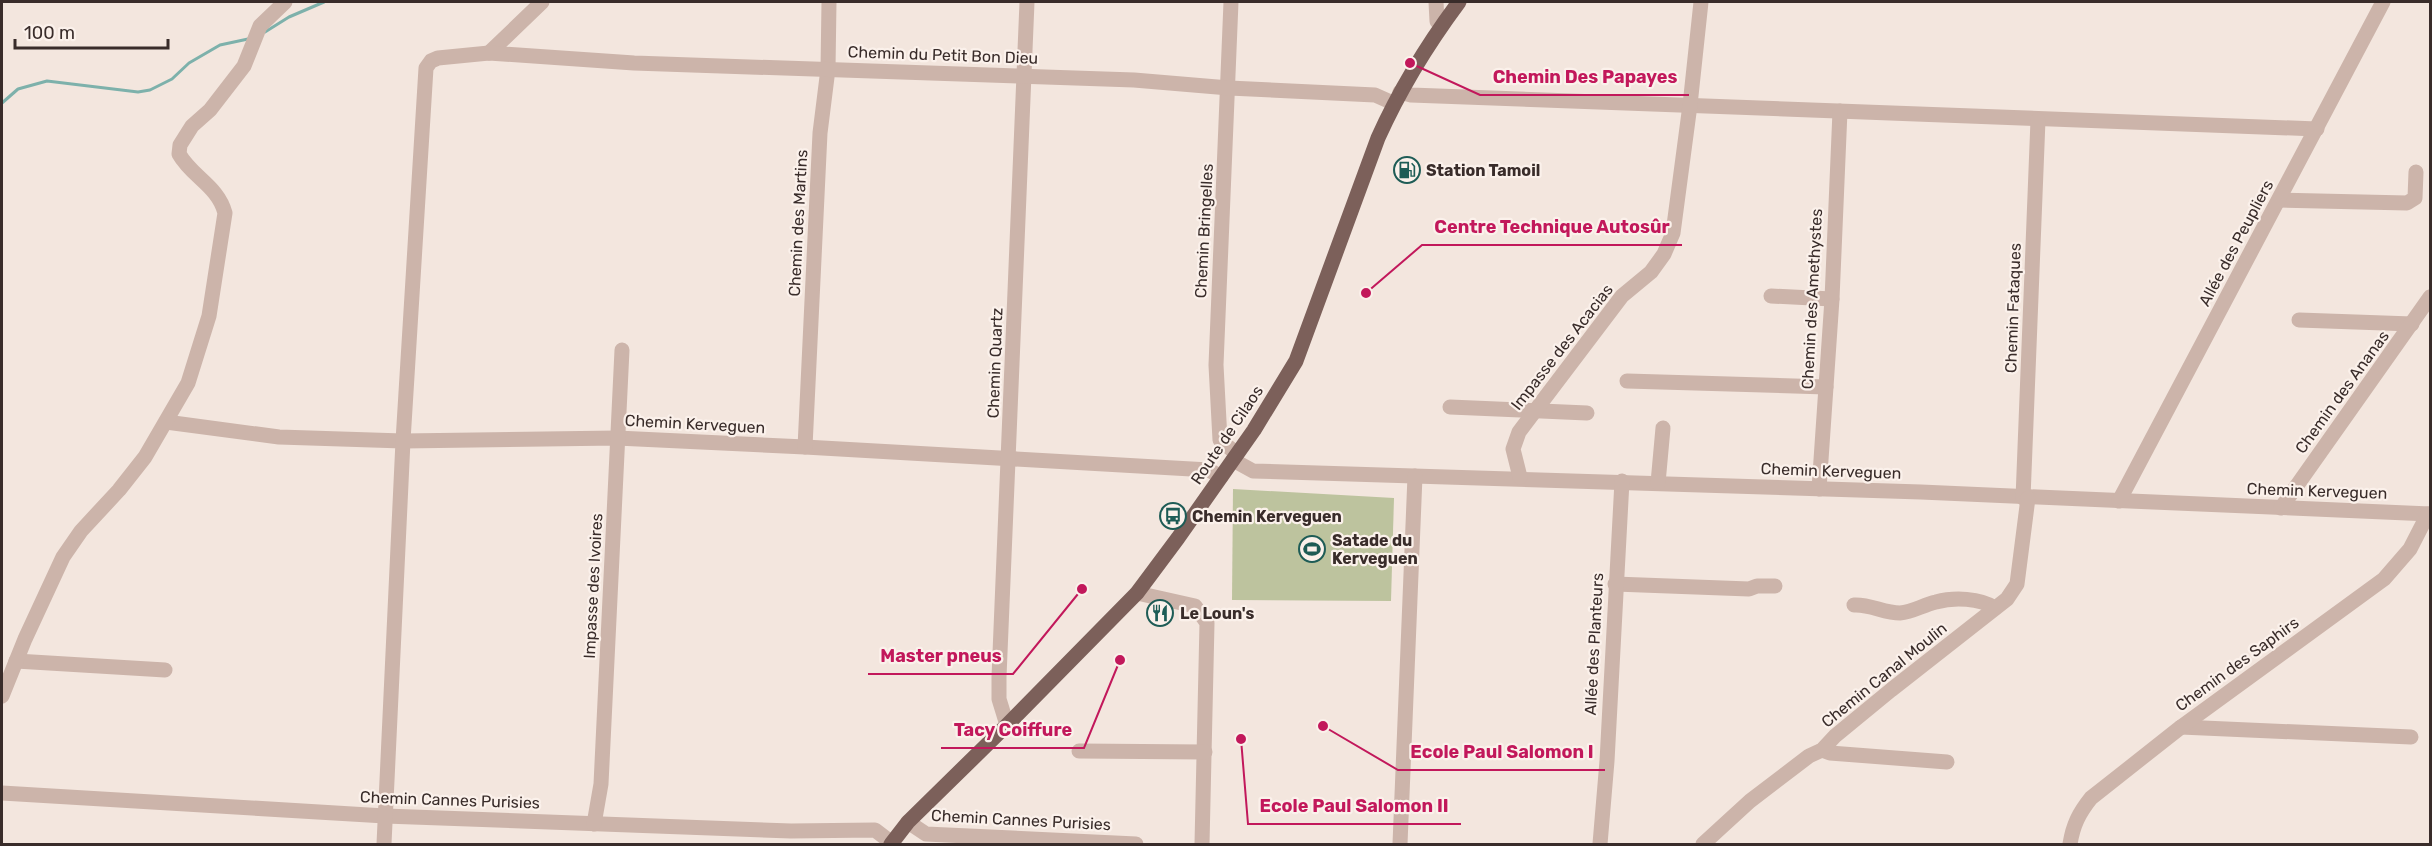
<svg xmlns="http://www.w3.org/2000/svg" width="2432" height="846" viewBox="0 0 2432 846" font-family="Rubik,sans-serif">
<rect width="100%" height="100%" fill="#f3e6de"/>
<!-- pitch -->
<path fill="#bdc39e" d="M1233 489 1394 498 1391 601 1232 600Z"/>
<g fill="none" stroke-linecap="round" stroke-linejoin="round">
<!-- stream -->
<g stroke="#7db1ab" stroke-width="3">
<path d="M265 32 289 17 324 2"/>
<path d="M2 103 18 89 47 81 138 92 150 90 172 79 189 63 220 45 248 39"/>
</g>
<!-- minor -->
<g stroke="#ccb4aa" stroke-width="15">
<path d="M1231 2 1216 365 1220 440 1237 454"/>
<path d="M1436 2 1437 21 1442 24"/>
<path d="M489 53 542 2"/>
<path d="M1400 92 1411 95 2317 129"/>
<path d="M2279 200 2407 203 2415 198 2416 172"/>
<path d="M1771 296 1832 299"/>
<path d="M2299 320 2412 324"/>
<path d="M1627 381 1826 387"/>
<path d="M1450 407 1587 413"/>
<path d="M166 422 279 437 403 441 617 438 805 447 1209 470 1221 477"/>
<path d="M805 447 820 133 828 69 829 2"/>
<path d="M1233 460 1253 471 1921 492 2430 514"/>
<path d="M1520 477 1513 449 1519 432 1622 296 1651 272 1664 254 1673 233 1690 105 1701 2"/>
<path d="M1658 483 1663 428"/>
<path d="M1819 489 1832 299 1840 111"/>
<path d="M2023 498 2038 120"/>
<path d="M2119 501 2383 2"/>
<path d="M2281 508 2430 297"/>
<path d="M1615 584 1749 589 1757 586H1775"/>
<path d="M1137 593 1195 606 1207 623 1202 844"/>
<path d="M1854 605C1870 604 1884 613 1900 613 1913 612 1923 605 1936 602 1954 597 1980 598 1995 608"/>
<path d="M16 661 165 670"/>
<path d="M2 696 25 639 63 557 81 531 119 490 145 457 188 383 209 316 225 213C218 186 192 177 179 154L180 145 192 126 210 110 244 66 260 26 285 2"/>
<path d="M1007 725 999 699V677L1027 2"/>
<path d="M2181 727 2411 737"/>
<path d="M1822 750 1830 753 1947 762"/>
<path d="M1079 751 1205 752"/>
<path d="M2 793 385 816 791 831 875 830 892 843"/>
<path d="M908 822 926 834 1136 844"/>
<path d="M594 824 601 784 622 350"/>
<path d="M384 844 403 441 426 68 431 61 438 58 489 53 634 63 1134 80 1229 88 1375 95 1393 103"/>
<path d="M1400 844 1415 476"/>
<path d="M1600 844 1607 761 1622 481"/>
<path d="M1703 844 1750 801 1809 756 1822 750 1835 736 1891 690 2007 599 2017 584 2028 498"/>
<path d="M2070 844C2073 825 2079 813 2091 798L2181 727 2384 579 2410 549 2428 514"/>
</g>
<!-- major -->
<path stroke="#7c605a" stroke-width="15" d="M891 844 908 822 1007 725 1137 593 1178 538 1254 430 1296 361 1378 138C1400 89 1427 45 1459 2"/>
</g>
<!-- icons -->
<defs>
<symbol id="fuel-ring" viewBox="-11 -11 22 22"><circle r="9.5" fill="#fbf1eb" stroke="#1e5c56" stroke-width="1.5"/><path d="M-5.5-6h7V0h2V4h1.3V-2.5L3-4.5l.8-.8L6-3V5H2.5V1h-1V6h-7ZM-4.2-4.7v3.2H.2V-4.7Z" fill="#1e5c56"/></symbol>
<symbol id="bus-ring" viewBox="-11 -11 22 22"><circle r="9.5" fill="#fbf1eb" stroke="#1e5c56" stroke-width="1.5"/><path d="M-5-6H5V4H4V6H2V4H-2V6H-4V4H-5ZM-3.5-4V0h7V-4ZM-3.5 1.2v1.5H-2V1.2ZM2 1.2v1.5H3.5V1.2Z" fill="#1e5c56"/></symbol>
<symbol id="stadium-ring" viewBox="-11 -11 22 22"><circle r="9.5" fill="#fbf1eb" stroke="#1e5c56" stroke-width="1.5"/><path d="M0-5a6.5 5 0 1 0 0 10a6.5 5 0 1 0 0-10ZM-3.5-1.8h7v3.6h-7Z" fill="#1e5c56"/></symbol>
<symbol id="restaurant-ring" viewBox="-11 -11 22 22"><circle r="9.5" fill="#fbf1eb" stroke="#1e5c56" stroke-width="1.5"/><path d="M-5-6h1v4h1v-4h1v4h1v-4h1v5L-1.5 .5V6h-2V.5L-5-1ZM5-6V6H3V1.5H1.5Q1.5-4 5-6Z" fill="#1e5c56"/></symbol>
</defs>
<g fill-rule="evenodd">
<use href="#fuel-ring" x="1392" y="155" width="30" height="30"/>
<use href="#bus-ring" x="1158" y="501" width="30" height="30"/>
<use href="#stadium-ring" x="1297" y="534" width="30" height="30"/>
<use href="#restaurant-ring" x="1145" y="598" width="30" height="30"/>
</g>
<g text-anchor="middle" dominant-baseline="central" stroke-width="4.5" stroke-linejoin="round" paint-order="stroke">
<!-- street labels -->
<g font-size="16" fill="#392c2a" stroke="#fbf1eb">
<text transform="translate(943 55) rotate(2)">Chemin du Petit Bon Dieu</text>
<text transform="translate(798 223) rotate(-87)">Chemin des Martins</text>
<text transform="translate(1204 231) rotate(-87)">Chemin Bringelles</text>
<text transform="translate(2236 243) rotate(-62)">Allée des Peupliers</text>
<text transform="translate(1812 299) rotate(-87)">Chemin des Amethystes</text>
<text transform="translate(2013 308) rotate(-88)">Chemin Fataques</text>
<text transform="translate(1562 347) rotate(-52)">Impasse des Acacias</text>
<text transform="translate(995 363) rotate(-88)">Chemin Quartz</text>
<text transform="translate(2342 392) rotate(-54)">Chemin des Ananas</text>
<text transform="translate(695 424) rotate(3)">Chemin Kerveguen</text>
<text transform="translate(1227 435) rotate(-56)">Route de Cilaos</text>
<text transform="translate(1831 471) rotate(2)">Chemin Kerveguen</text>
<text transform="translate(2317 491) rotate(2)">Chemin Kerveguen</text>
<text transform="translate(593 586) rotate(-87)">Impasse des Ivoires</text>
<text transform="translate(1594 644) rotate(-87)">Allée des Planteurs</text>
<text transform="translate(2237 664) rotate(-36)">Chemin des Saphirs</text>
<text transform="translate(1884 675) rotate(-39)">Chemin Canal Moulin</text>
<text transform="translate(450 800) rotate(2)">Chemin Cannes Purisies</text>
<text transform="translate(1021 820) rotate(3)">Chemin Cannes Purisies</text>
</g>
<!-- poi labels -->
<g font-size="16" font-weight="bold" fill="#392c2a" stroke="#fbf1eb" text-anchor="start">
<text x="1426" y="170">Station Tamoil</text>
<text x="1192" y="516">Chemin Kerveguen</text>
<text x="1332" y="540">Satade du<tspan x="1332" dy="18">Kerveguen</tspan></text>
<text x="1180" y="613">Le Loun's</text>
</g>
</g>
<!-- callouts -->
<path fill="none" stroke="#c2185b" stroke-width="2" d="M1410 63L1480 95H1689M1366 293L1422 245H1682M1082 589L1013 674H868M1120 660L1084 748H941M1323 726L1398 770H1605M1241 739L1248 824H1461"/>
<g fill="#c2185b" stroke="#fbf1eb" stroke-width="2">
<circle cx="1410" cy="63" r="6"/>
<circle cx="1366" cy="293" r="6"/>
<circle cx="1082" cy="589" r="6"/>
<circle cx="1120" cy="660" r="6"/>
<circle cx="1323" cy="726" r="6"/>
<circle cx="1241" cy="739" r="6"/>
</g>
<g font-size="18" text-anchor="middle" font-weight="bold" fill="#c2185b" stroke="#fbf1eb" stroke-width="4.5" stroke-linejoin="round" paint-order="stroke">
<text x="1585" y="83">Chemin Des Papayes</text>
<text x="1552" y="233">Centre Technique Autosûr</text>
<text x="941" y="662">Master pneus</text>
<text x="1013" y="736">Tacy Coiffure</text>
<text x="1502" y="758">Ecole Paul Salomon I</text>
<text x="1354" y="812">Ecole Paul Salomon II</text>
</g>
<!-- border -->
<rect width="2432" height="846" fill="none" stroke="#392c2a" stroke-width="6"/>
<!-- scale -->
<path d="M15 39v9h153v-9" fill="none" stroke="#392c2a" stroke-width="3"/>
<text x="24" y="39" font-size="18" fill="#392c2a" stroke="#fbf1eb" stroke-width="4.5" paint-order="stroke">100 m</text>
</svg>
